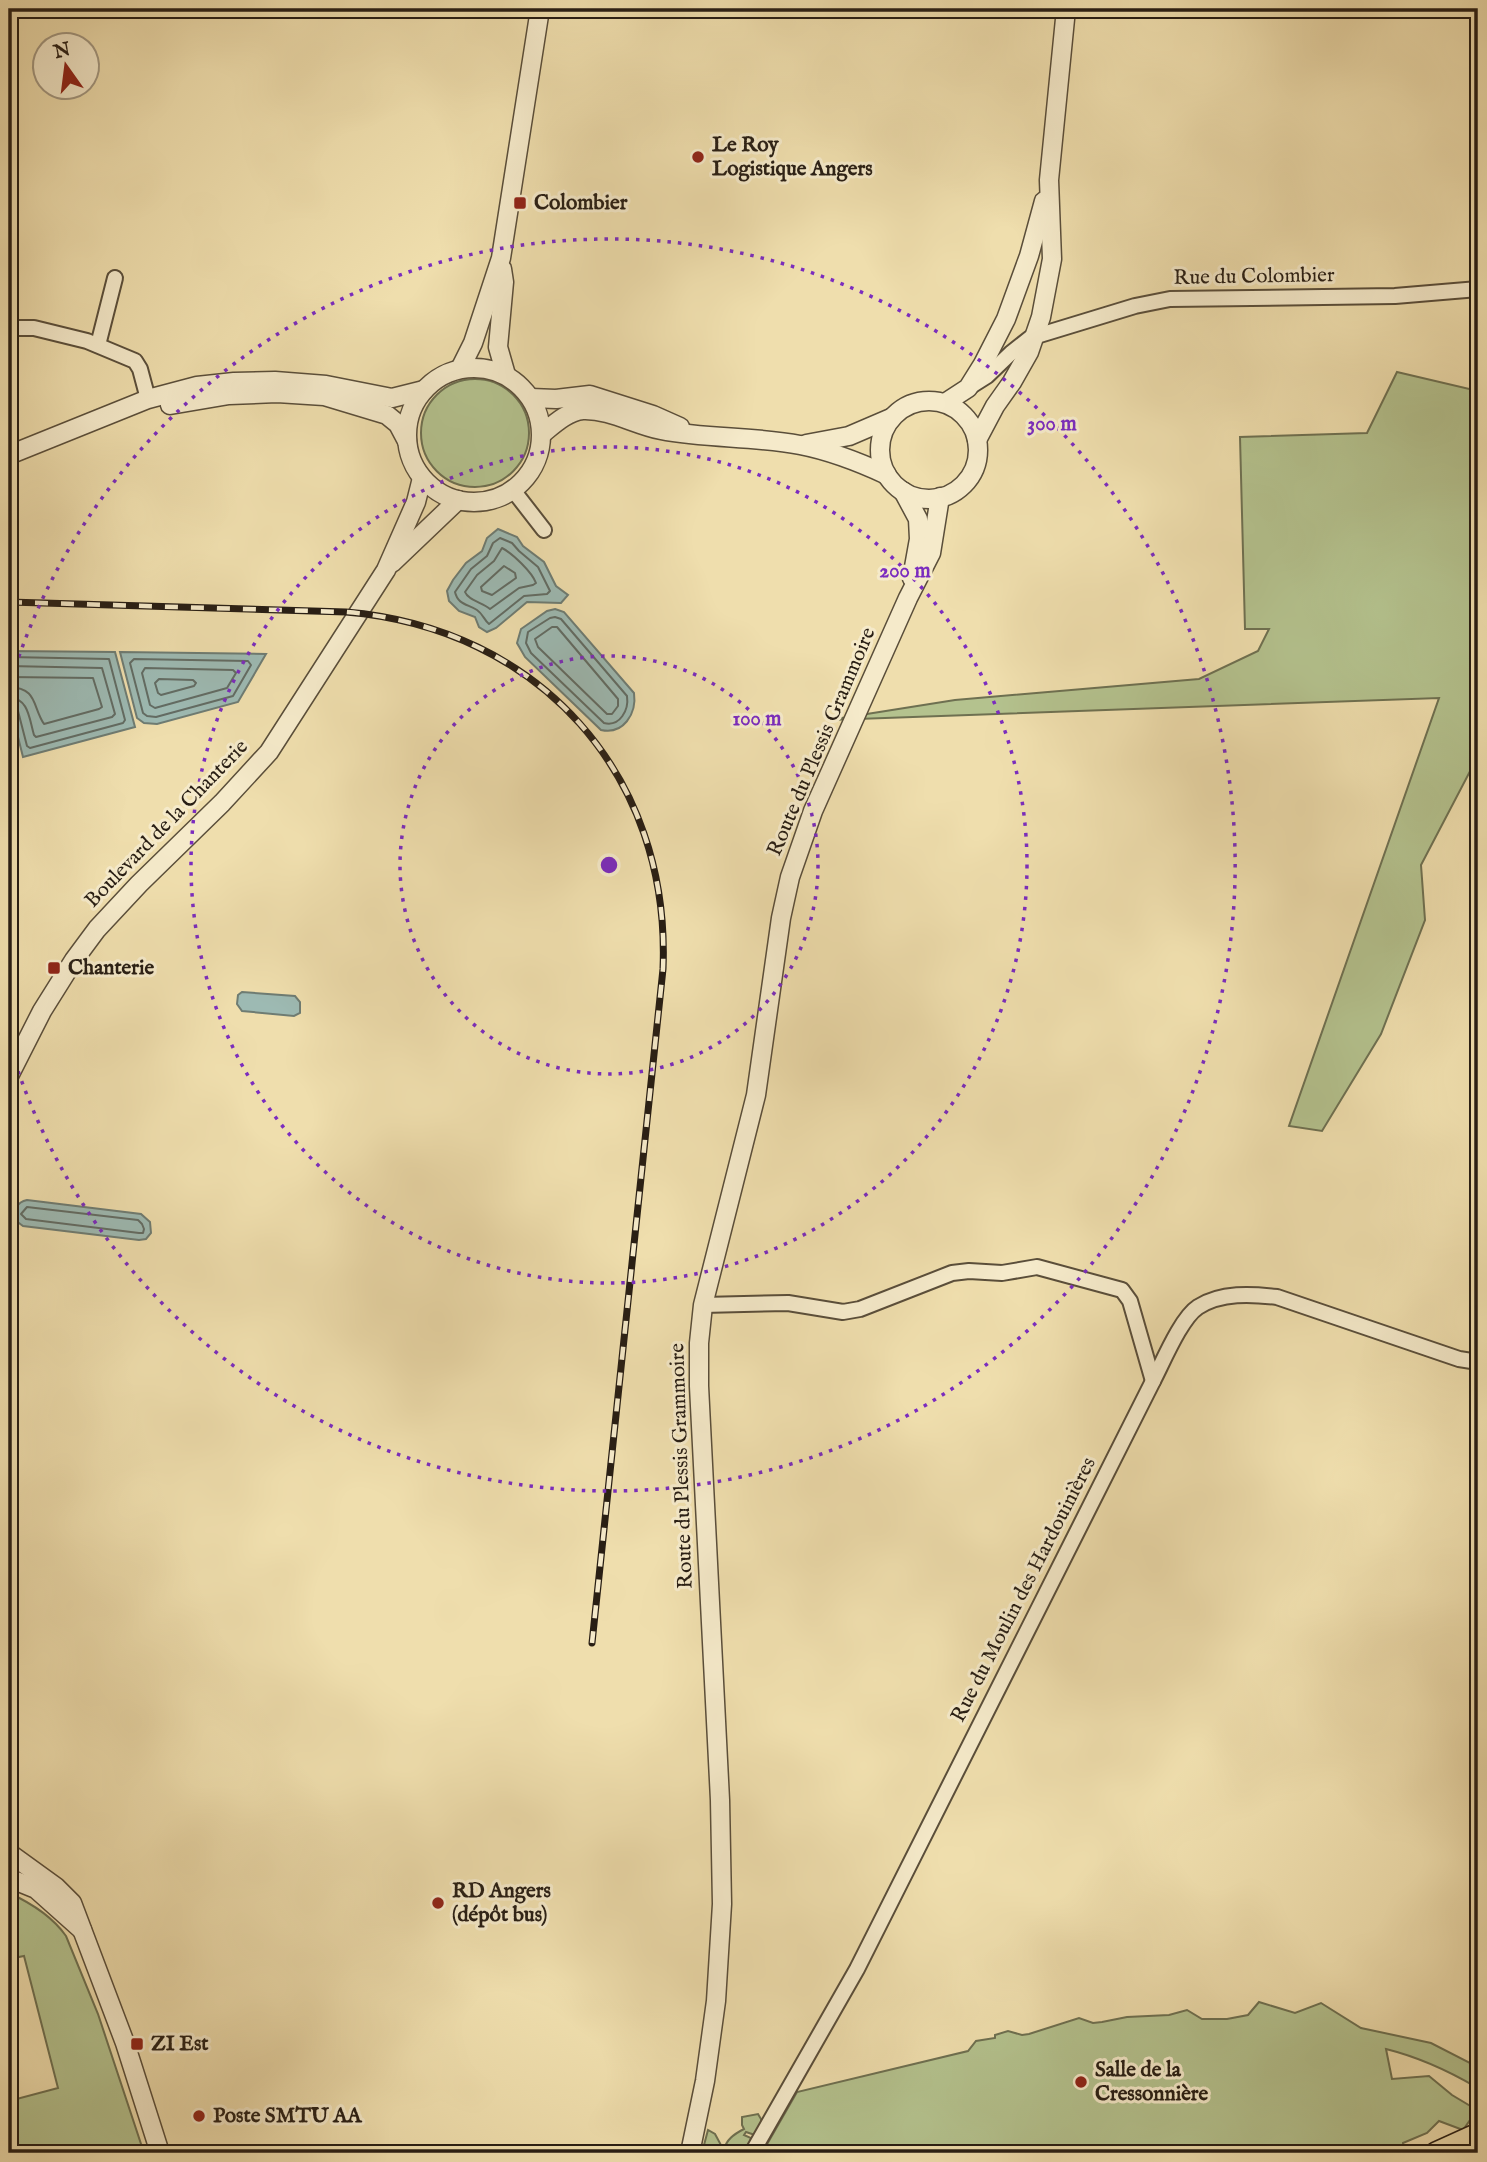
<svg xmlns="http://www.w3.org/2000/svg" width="1487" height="2162" viewBox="0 0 1487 2162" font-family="'IM FELL English',serif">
<rect width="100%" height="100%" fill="#efdead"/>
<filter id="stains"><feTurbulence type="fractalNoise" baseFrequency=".00286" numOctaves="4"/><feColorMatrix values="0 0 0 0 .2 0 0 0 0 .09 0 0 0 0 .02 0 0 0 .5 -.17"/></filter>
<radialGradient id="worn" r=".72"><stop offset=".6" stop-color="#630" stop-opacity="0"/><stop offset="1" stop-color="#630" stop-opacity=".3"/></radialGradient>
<!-- green -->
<g fill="#b4c28e" stroke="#6e7051" stroke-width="2">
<path d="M1397 372 1478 391V756L1421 865 1425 920 1381 1034 1322 1131 1289 1126 1439 698 829 720 955 700 1199 679 1258 651 1269 629H1245L1240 437 1367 433Z"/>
<circle cx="475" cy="433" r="54"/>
<path d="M9 1893C31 1903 52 1916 66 1936L98 2014 144 2153H9V2101L58 2088 24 1956 9 1959Z"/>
<path d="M1259 2002 1295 2013 1321 2003 1361 2028 1431 2043 1478 2067V2083L1476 2087C1447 2070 1418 2057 1386 2049L1392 2079 1429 2076 1452 2095 1477 2110 1463 2130 1439 2121 1427 2133 1403 2143V2153H762L797 2092 968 2051 976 2041 995 2038V2035L1008 2031 1022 2035 1029 2034 1079 2018 1093 2023 1102 2022 1127 2017 1169 2015 1187 2010 1202 2019H1227L1248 2015Z"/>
<path d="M758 2114 761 2119 762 2126 755 2135 746 2132 744 2135 751 2138 750 2145 742 2153H725L717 2148 704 2145 708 2130 715 2134 722 2147 725 2148C726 2140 736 2133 744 2129L742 2125V2117Z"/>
</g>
<!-- water -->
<g fill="#9dbab3" stroke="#6e7c73" stroke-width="2">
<path d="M498 529 517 537 523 546 544 562 556 586 568 595 561 603 527 602 496 628 487 632 479 627 475 617 459 611 449 601 447 591 453 580 466 563 482 551 487 538Z"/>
<path d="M555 609 564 612 634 693C637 714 623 735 601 730L525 657 517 643 521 629 547 611Z"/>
<path d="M9 651 115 652 135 727 23 757 9 701Z"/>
<path d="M120 652 266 654 238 702 157 724 144 723 137 718Z"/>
<path d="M242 992 295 996 300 1002V1013L294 1016 242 1011 237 1004 238 995Z"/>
<path d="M27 1200 141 1214 150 1222 151 1233 146 1239 139 1240 23 1226 15 1220C13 1210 17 1202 27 1200Z"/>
</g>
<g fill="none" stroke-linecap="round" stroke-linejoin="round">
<!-- shore -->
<g stroke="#626c64" stroke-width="2">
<path d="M500 538 512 543 519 551 538 567 550 591 547 594 524 596 489 624C484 620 483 614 477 610 468 604 458 605 455 592L471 569 487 556 493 543Z"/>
<path d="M502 548C512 553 532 572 536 583L533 585 519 588 490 609C483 603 468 600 465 592L477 575 494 561Z"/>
<path d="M504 566 515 573 516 578 492 595 482 591 481 587Z"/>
<path d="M555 617 561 619 627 696C629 710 620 727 604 723L531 653 526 643 528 632 550 618Z"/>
<path d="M552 627H557L618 699V706L612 714H607L538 647 535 639Z"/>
<path d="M9 657 109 659 125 720 123 723 30 748 27 746 18 711 14 707 9 706"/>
<path d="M134 659 248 661 251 665 233 696 156 717 147 716 143 713 130 663Z"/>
<path d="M9 666 102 668 115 714 112 717 36 737 34 735C29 718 29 699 9 697"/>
<path d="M145 668 233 670 236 673 227 688 155 708 150 705 142 673Z"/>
<path d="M9 677 93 678 102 707 99 709 44 724C32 706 38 688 9 687"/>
<path d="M159 679 193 680 196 683 194 686 161 695 158 693 155 683Z"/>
<path d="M27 1207 138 1220 142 1224 144 1229 143 1233H139L26 1219 21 1214Z"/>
</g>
<defs>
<g id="minor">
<path d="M9 328H34L87 341 135 361 140 369 148 399"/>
<path d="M98 345 115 278"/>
<path d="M968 388 987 376 1011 353 1030 338 1135 306 1170 299 1395 296 1478 289"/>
<path d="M513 490 544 530"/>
<path d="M703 1305 788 1303 843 1312 860 1309 952 1273 969 1271 1002 1273 1037 1267 1122 1290 1130 1301 1153 1381"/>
<path d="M752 2153 857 1969 1153 1381C1163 1362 1181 1318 1198 1307 1221 1292 1252 1294 1277 1297L1459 1359 1478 1362"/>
</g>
<g id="tertiary">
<path d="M502 269 504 282 498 347 506 375"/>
<circle cx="474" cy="435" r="67"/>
<path d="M460 369 473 343 501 258 540 9"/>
<path d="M531 398 556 399 590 395 653 415 680 427"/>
<circle cx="929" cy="450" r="49"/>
<path d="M945 403 968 388 983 364 1006 319 1029 256 1044 201"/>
<path d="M170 405 229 395 277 393 324 396 387 415 398 424 407 441"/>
<path d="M542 434C553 425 568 411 583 410 610 409 635 425 661 430 707 439 754 436 800 445 831 451 859 462 887 475"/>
<path d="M977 440 995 406 1012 382 1029 352 1041 317 1052 259 1049 180 1066 9"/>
<path d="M806 444 849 436 891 418"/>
<path d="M9 455 148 399 197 386 234 382 275 381 326 385 392 398 424 390"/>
<path d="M903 491 918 519 919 539 912 578"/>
<path d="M392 563 458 500"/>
<path d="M9 1076 42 1011 74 960 97 929 139 884 222 803 269 752 386 570 416 502 422 478"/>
<path d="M9 1853 56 1887 72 1903 125 2043 160 2153"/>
<path d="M9 1878 36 1889 82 1930"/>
<path d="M690 2153 705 2081 716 2001 722 1904 720 1800 699 1386V1343L703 1305 756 1095 781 918 790 877 813 811 908 598 931 553 940 497"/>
</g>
<path id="primary" d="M1436 2153 1478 2134"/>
<path id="trunk" d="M1464 2153 1478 2148"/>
</defs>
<!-- minor casing -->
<use href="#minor" stroke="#5a4e3a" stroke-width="18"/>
<!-- tertiary casing -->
<use href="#tertiary" stroke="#5a4e3a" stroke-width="21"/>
<!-- primary casing -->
<use href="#primary" stroke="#281e14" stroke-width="24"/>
<!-- trunk casing -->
<use href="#trunk" stroke="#281e14" stroke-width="26"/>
<!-- minor -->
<use href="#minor" stroke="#f5eaca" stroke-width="14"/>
<!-- tertiary -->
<use href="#tertiary" stroke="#f5eaca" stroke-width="18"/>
<!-- primary -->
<use href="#primary" stroke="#efdead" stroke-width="21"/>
<!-- trunk -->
<use href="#trunk" stroke="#efdead" stroke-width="23"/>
<defs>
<path id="rail" d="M9 602 346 612C539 628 671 775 663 969L592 1643"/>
</defs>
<!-- rail casing -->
<use href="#rail" stroke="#281e14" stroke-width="7"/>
<!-- rail -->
<use href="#rail" stroke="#f5eaca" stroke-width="4.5" stroke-dasharray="13" stroke-linecap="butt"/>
</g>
<!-- distance rings -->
<g fill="none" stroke="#7b2cbf" stroke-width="3.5" stroke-dasharray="3.5 7">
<circle cx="609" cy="865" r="209"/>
<circle cx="609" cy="865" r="418"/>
<path d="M9 687A626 626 0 1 1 9 1043"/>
</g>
<!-- markers -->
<g fill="#8f2418" stroke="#f5eaca" stroke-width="2.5">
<circle cx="698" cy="157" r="7"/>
<rect x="513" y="196" width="14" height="14" rx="3.5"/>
<rect x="47" y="961" width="14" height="14" rx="3.5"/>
<circle cx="438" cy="1903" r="7"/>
<rect x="130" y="2037" width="14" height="14" rx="3.5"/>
<circle cx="1081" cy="2082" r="7"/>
<circle cx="199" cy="2116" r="7"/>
</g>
<g text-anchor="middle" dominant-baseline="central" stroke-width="6" stroke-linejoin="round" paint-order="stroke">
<!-- poi labels -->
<g font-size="21" font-weight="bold" fill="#281e14" stroke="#f5eaca" text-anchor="start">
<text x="712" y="145">Le Roy<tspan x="712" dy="24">Logistique Angers</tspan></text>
<text x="534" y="203">Colombier</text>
<text x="68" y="968">Chanterie</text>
<text x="452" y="1891">RD Angers<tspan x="452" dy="24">(dépôt bus)</tspan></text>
<text x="151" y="2044">ZI Est</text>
<text x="1095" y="2070">Salle de la<tspan x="1095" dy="24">Cressonnière</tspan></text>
<text x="213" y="2116">Poste SMTU AA</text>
</g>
<!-- street labels -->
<g font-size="21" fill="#281e14" stroke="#f5eaca">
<text transform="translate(1254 277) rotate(-1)">Rue du Colombier</text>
<text transform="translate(822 742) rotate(-67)">Route du Plessis Grammoire</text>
<text transform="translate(167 824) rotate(-46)">Boulevard de la Chanterie</text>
<text transform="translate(682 1466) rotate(-92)">Route du Plessis Grammoire</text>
<text transform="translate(1024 1590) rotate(-63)">Rue du Moulin des Hardouinières</text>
</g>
</g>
<circle cx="609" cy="865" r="10" fill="#7b2cbf" stroke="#f5eaca" stroke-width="3.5"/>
<g font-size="21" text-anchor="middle" font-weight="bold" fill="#7b2cbf" stroke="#f5eaca" stroke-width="6" stroke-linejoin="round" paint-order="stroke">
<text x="1052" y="430">300 m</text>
<text x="905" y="577">200 m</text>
<text x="757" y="725">100 m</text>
</g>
<!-- margin -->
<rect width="1487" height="2162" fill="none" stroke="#efdead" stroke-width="35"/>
<rect x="10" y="10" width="1466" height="2141" fill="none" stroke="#281e14" stroke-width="3.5"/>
<rect x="18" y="18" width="1452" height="2127" fill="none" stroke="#281e14" stroke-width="2"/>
<!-- north arrow -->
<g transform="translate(66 66) rotate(346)"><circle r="33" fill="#f5eaca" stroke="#a39881" stroke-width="2"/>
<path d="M0-5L12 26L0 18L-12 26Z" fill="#8f2418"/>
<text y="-10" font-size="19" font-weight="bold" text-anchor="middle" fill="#281e14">N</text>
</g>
<rect width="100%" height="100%" filter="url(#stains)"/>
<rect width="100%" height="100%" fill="url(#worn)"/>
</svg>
